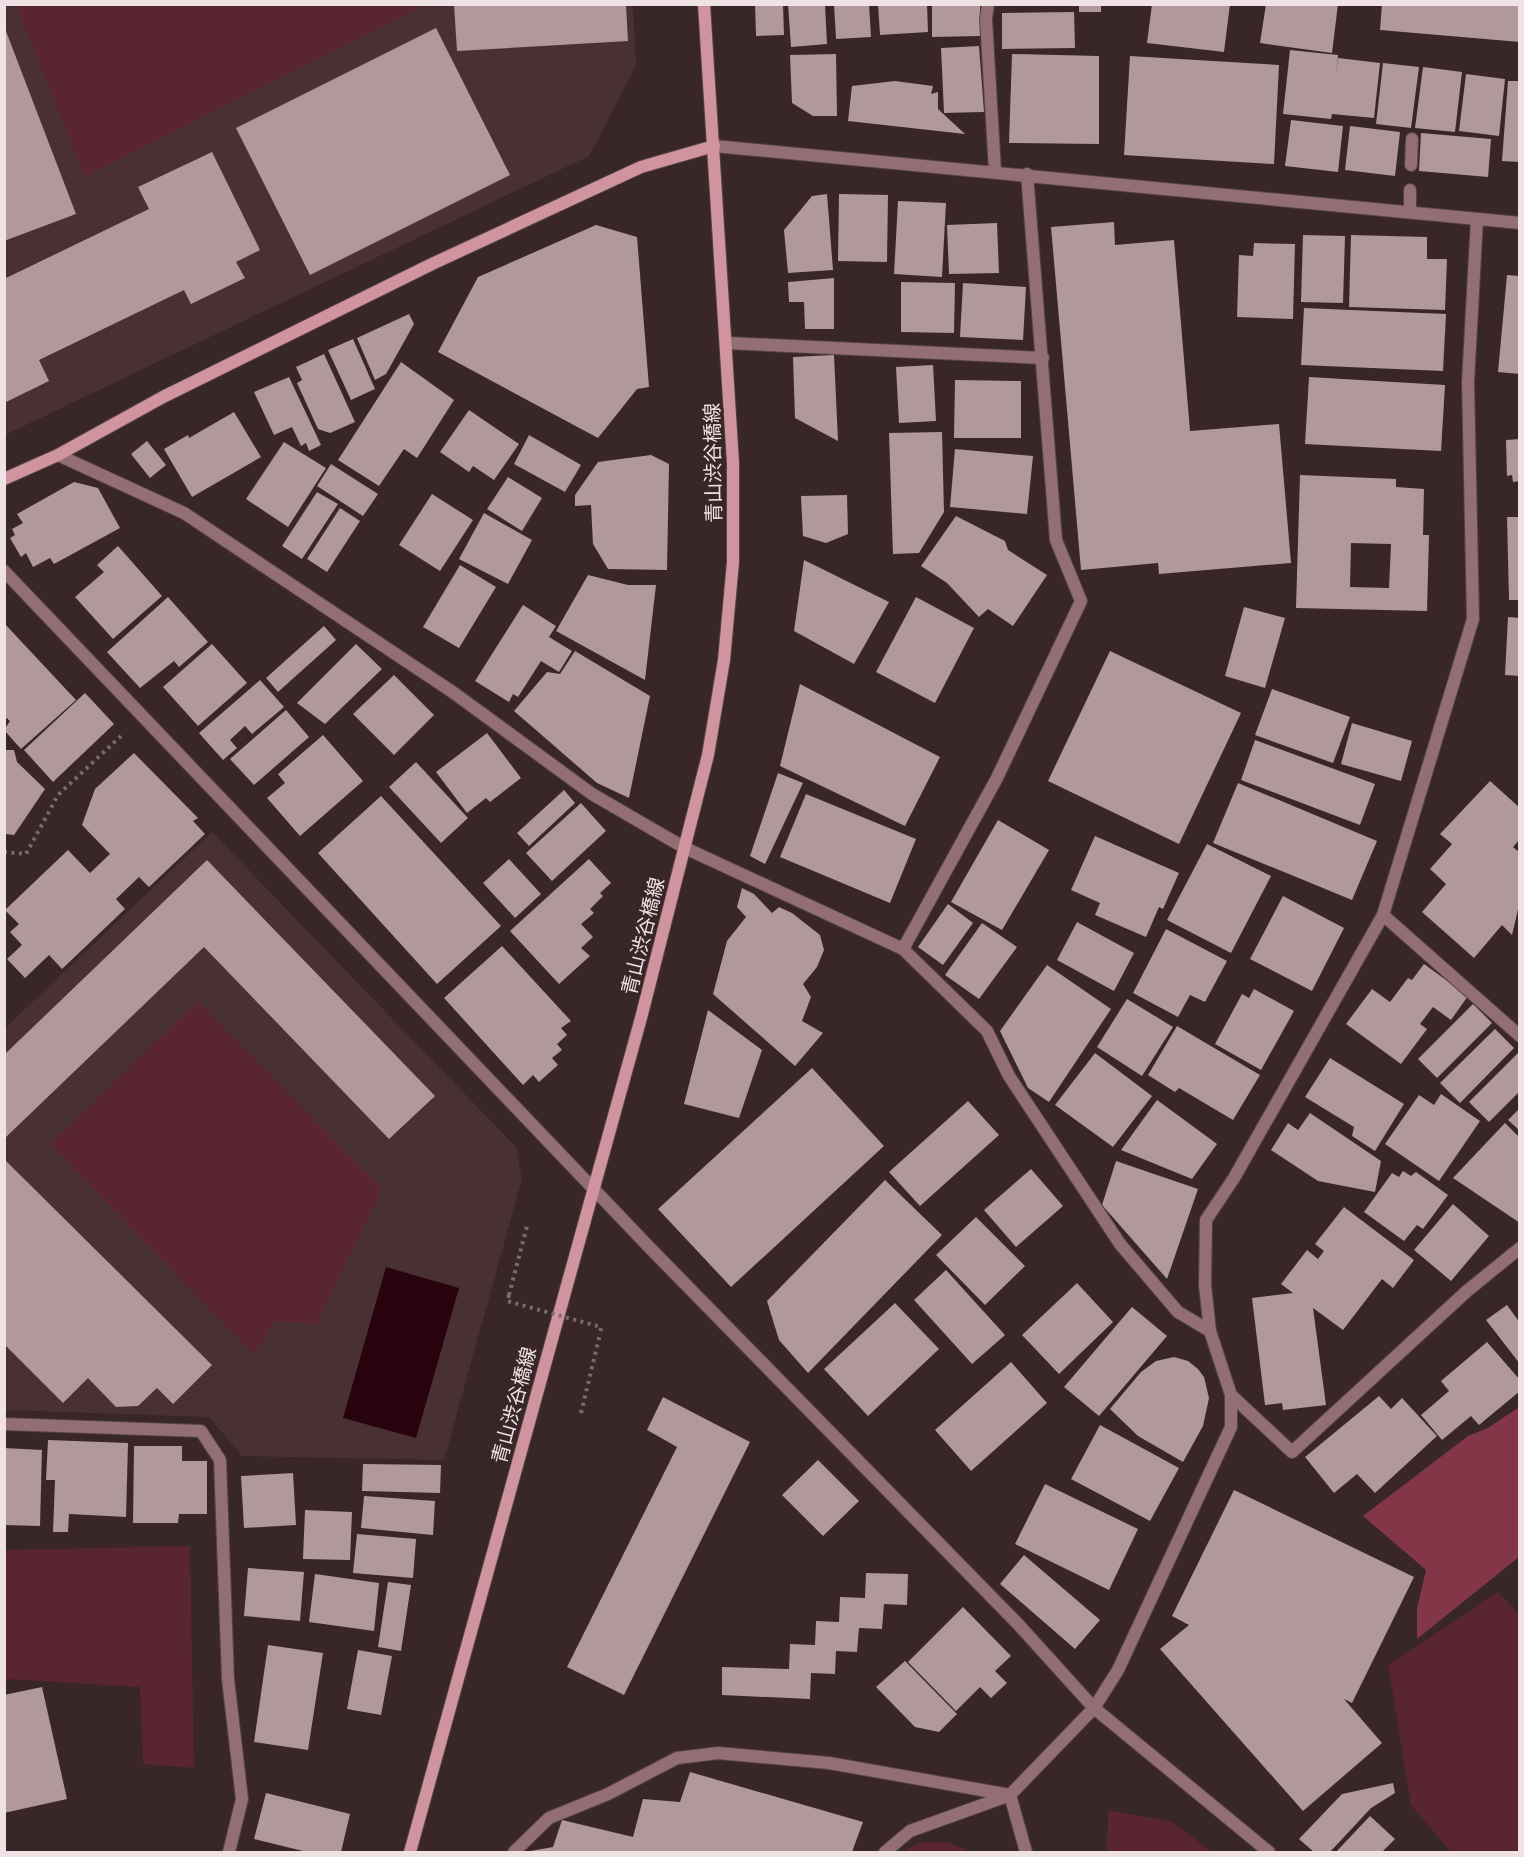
<svg xmlns="http://www.w3.org/2000/svg" width="1524" height="1857" viewBox="0 0 1524 1857" font-family="Barlow,'Noto Sans JP',sans-serif">
<rect width="100%" height="100%" fill="#382629"/>
<!-- built -->
<g fill="#493034">
<path d="M5 5H633L636 66 589 156 5 435Z"/>
<path d="M212 832 516 1147 522 1179 444 1460 242 1456 209 1417 5 1410V1028Z"/>
</g>
<!-- green -->
<g fill="#582531">
<path d="M16 5H425L85 177Z"/>
<path d="M198 1001 382 1189 316 1325 276 1321 253 1354 50 1144Z"/>
<path d="M190 1546 194 1768 143 1764 140 1687 5 1679V1550Z"/>
<path d="M1498 1592 1519 1614V1852H1451L1411 1805 1388 1665Z"/>
<path d="M1108 1810 1172 1822 1212 1852H1107Z"/>
<path d="M921 1842 950 1843 970 1852H903Z"/>
</g>
<!-- forest -->
<path fill="#823647" d="M1519 1407V1557L1417 1639V1608L1426 1570 1363 1516 1468 1436 1488 1428Z"/>
<!-- water -->
<path fill="#28030d" d="M386 1267 459 1288 416 1438 343 1418Z"/>
<!-- building -->
<g fill="#b0989c" fill-rule="evenodd">
<path d="M755 4H783L784 35 756 36Z"/>
<path d="M788 4H825L827 44 791 47Z"/>
<path d="M834 4H869L871 37 836 39Z"/>
<path d="M878 4H927L928 32 880 35Z"/>
<path d="M932 4H980V36L932 37Z"/>
<rect x="1079" y="4" width="22" height="8"/>
<path d="M1152 4H1230L1224 52 1147 43Z"/>
<path d="M1266 4H1338L1332 53 1260 43Z"/>
<path d="M1382 4H1520V42L1380 30Z"/>
<path d="M454 5H626L628 41 457 51Z"/>
<path d="M1074 12 1075 48 1002 49V13Z"/>
<path d="M4 26 76 214 4 241Z"/>
<path d="M436 28 510 175 310 275 236 128Z"/>
<path d="M979 46 984 112 944 113 941 48Z"/>
<path d="M1290 50 1338 55 1336 76 1338 58 1380 63 1374 118 1332 114 1331 119 1283 114Z"/>
<path d="M836 54 837 116H813L792 103 790 55Z"/>
<path d="M1012 54 1099 56V144L1009 143Z"/>
<path d="M1130 56 1279 65 1274 164 1124 155Z"/>
<path d="M1383 63 1419 67 1411 128 1376 124Z"/>
<path d="M1423 67 1462 72 1455 132 1415 128Z"/>
<path d="M1466 74 1505 79 1499 136 1459 131Z"/>
<path d="M895 81 933 86 931 94 938 92V109L965 134 848 121 852 86Z"/>
<path d="M1508 81H1520V162L1502 161Z"/>
<path d="M1291 120 1343 126 1338 172 1285 166Z"/>
<path d="M1350 126 1400 132 1395 176 1345 170Z"/>
<path d="M1421 133 1491 139 1488 177 1419 171Z"/>
<path d="M212 152 260 250 236 262 245 278 191 304 184 290 39 360 49 381 4 403V279L149 209 138 187Z"/>
<path d="M827 194 833 270 788 273 784 230 812 196Z"/>
<path d="M839 194 888 195 887 262 838 261Z"/>
<path d="M898 201 946 203 942 277 894 274Z"/>
<path d="M1114 222 1115 245 1174 240 1190 431 1279 424 1291 563 1159 574 1158 563 1081 570 1051 227Z"/>
<path d="M997 223 999 273 949 274 947 225Z"/>
<path d="M596 225 637 237 649 387 637 389 598 438 438 352 478 277Z"/>
<path d="M1303 235 1345 236 1343 303 1301 302Z"/>
<path d="M1351 235 1427 237V259H1447L1445 310 1349 307Z"/>
<path d="M1254 243 1295 244 1293 319 1237 317 1239 255 1253 256Z"/>
<path d="M1507 275 1520 276V374L1498 372Z"/>
<path d="M834 278V329H805L804 302H789L788 282Z"/>
<path d="M901 282 955 283 954 333 901 332Z"/>
<path d="M963 283 1026 287 1023 340 960 337Z"/>
<path d="M1304 308 1446 314 1443 371 1301 365Z"/>
<path d="M409 314 414 324 386 374 375 380 357 338Z"/>
<path d="M353 339 375 389 351 400 328 350Z"/>
<path d="M324 354 355 422 330 433 318 429 297 383 302 380 296 367Z"/>
<path d="M834 355 838 441 795 418 793 357Z"/>
<path d="M401 362 454 400 417 458 404 449 379 486 338 460Z"/>
<path d="M933 365 936 421 899 423 896 367Z"/>
<path d="M289 377 321 445 309 451 306 443 301 446 292 427 274 435 254 392Z"/>
<path d="M1309 377 1445 385 1441 451 1305 444Z"/>
<path d="M955 380 1021 381V438H954Z"/>
<path d="M469 410 519 444 494 480 473 466 469 472 440 452Z"/>
<path d="M234 412 261 457 192 497 164 449 188 435 189 438Z"/>
<path d="M942 432 944 512 919 553 893 554 889 433Z"/>
<path d="M529 435 581 465 565 492 514 464Z"/>
<path d="M1520 439V481L1513 482 1512 475 1507 476 1506 440Z"/>
<path d="M147 441 166 465 150 478 131 454Z"/>
<path d="M284 442 326 468 288 527 246 499Z"/>
<path d="M955 449 1033 456 1027 514 950 507Z"/>
<path d="M651 455 669 464 667 570 608 569 593 544 591 505 575 506V495L598 462Z"/>
<path d="M331 464 378 494 363 516 317 486Z"/>
<path d="M1300 475 1396 479V487L1424 489 1423 535H1429L1427 611 1296 608ZM1351 543 1391 544 1389 588 1350 587Z"/>
<path d="M508 477 542 498 522 531 487 509Z"/>
<path d="M74 482 98 488 120 528 54 564 50 558 33 567 26 553 21 557 10 538 15 535 12 529 23 523 17 514Z"/>
<path d="M317 492 338 504 302 559 282 546Z"/>
<path d="M432 494 473 520 440 571 399 545Z"/>
<path d="M847 495 848 534 826 543 803 536 801 496Z"/>
<path d="M340 508 360 521 327 572 307 559Z"/>
<path d="M484 513 532 540 508 584 459 559Z"/>
<path d="M956 516 1005 541 1008 550 1047 575 1013 626 988 609 979 617 947 583 921 566Z"/>
<path d="M1507 517H1520V600H1509Z"/>
<path d="M118 546 162 596 113 639 75 597 104 572 97 565Z"/>
<path d="M804 560 889 602 854 664 794 631Z"/>
<path d="M460 565 496 587 459 648 423 627Z"/>
<path d="M588 575 628 585H656L645 680 556 631Z"/>
<path d="M168 597 208 642 179 667 174 661 140 688 107 652Z"/>
<path d="M916 597 974 628 935 703 876 672Z"/>
<path d="M523 605 556 626 549 637 572 651 559 672 541 661 518 697 513 694 509 702 475 681Z"/>
<path d="M1244 607 1285 618 1265 688 1225 676Z"/>
<path d="M1508 617 1520 618V676L1505 675Z"/>
<path d="M4 623 76 700 21 749 4 730 10 721 4 716Z"/>
<path d="M324 626 336 640 278 692 266 678Z"/>
<path d="M212 644 247 683 198 726 163 687Z"/>
<path d="M356 644 382 669 325 724 297 703Z"/>
<path d="M575 651 650 696 629 798 597 783 514 711 547 672 560 674Z"/>
<path d="M1110 651 1241 713 1179 844 1048 781Z"/>
<path d="M394 675 434 715 394 755 353 714Z"/>
<path d="M260 680 284 707 252 734 245 726 230 740 237 748 223 760 199 733Z"/>
<path d="M800 684 940 757 905 826 780 766Z"/>
<path d="M1272 689 1350 717 1333 763 1255 735Z"/>
<path d="M85 693 114 724 53 782 24 750Z"/>
<path d="M286 710 309 737 254 785 230 759Z"/>
<path d="M1352 723 1412 741 1401 781 1341 764Z"/>
<path d="M487 733 521 778 490 802 486 798 467 813 436 772Z"/>
<path d="M323 735 363 781 300 836 267 798 285 783 278 774Z"/>
<path d="M1255 740 1375 784 1360 825 1241 780Z"/>
<path d="M5 750H14L17 762 45 789 14 835 5 834Z"/>
<path d="M134 753 198 818 193 821 205 834 149 887 139 877 116 899 125 909 62 969 49 955 25 978 7 959 22 945 10 932 19 924 5 910 68 850 90 873 110 854 82 825 95 789Z"/>
<path d="M416 762 468 818 441 843 389 787Z"/>
<path d="M778 773 803 783 765 864 750 856Z"/>
<path d="M1490 781 1520 808V839L1513 847 1520 853V901L1512 935 1502 925 1474 958 1422 912 1446 884 1430 869 1452 844 1440 834Z"/>
<path d="M1238 783 1377 841 1352 900 1213 843Z"/>
<path d="M564 790 575 803 529 846 517 833Z"/>
<path d="M806 794 916 839 890 903 780 857Z"/>
<path d="M381 796 501 926 437 984 318 853Z"/>
<path d="M581 803 606 831 552 881 526 853Z"/>
<path d="M998 820 1049 850 1002 930 951 902Z"/>
<path d="M1095 836 1179 873 1163 909 1159 907 1146 937 1095 915 1100 903 1071 890Z"/>
<path d="M1207 844 1271 876 1231 953 1167 920Z"/>
<path d="M509 859 541 894 515 918 483 883Z"/>
<path d="M589 859 611 883 600 893 603 896 590 909 594 913 581 924 593 937 581 948 590 956 559 984 510 931Z"/>
<path d="M207 860 435 1096 389 1139 204 947 5 1138V1054Z"/>
<path d="M742 888 754 894 772 913 779 907 792 913 820 935 824 950 817 967 803 984 811 997 802 1021 823 1033 795 1066 713 994 727 941 746 917 737 907Z"/>
<path d="M1283 896 1344 928 1312 991 1250 959Z"/>
<path d="M948 904 973 923 943 965 918 947Z"/>
<path d="M1077 922 1134 953 1114 991 1057 960Z"/>
<path d="M982 923 1017 947 979 999 945 975Z"/>
<path d="M1166 929 1227 961 1205 1002 1190 995 1178 1017 1133 993Z"/>
<path d="M502 946 571 1021 561 1028 567 1035 557 1044 562 1050 552 1058 558 1065 539 1082 533 1075 523 1085 444 998Z"/>
<path d="M1424 964 1468 996 1451 1020 1433 1007 1420 1024 1427 1029 1401 1064 1346 1024 1372 989 1390 1002 1408 978 1412 980Z"/>
<path d="M1047 965 1111 1009 1049 1102 1028 1088 1000 1031Z"/>
<path d="M1254 989 1294 1011 1261 1070 1215 1044 1242 994 1249 998Z"/>
<path d="M1127 999 1173 1027 1142 1076 1097 1047Z"/>
<path d="M1473 1004 1492 1023 1437 1078 1418 1059Z"/>
<path d="M708 1010 762 1050 739 1118 684 1104Z"/>
<path d="M1177 1026 1260 1075 1233 1120 1179 1088 1175 1092 1148 1075Z"/>
<path d="M1495 1029 1514 1048 1460 1103 1440 1083Z"/>
<path d="M1520 1051V1091L1489 1122 1469 1102Z"/>
<path d="M1095 1053 1152 1096 1113 1147 1055 1105Z"/>
<path d="M1330 1058 1404 1104 1375 1151 1352 1136 1354 1127 1305 1097Z"/>
<path d="M812 1068 884 1146 731 1287 658 1209Z"/>
<path d="M1441 1094 1480 1121 1439 1181 1385 1144 1419 1095 1434 1105Z"/>
<path d="M1157 1100 1217 1144 1192 1179 1121 1150Z"/>
<path d="M968 1101 999 1135 920 1206 889 1172Z"/>
<path d="M1520 1108V1131L1508 1120Z"/>
<path d="M1310 1113 1381 1161 1375 1192 1318 1181 1271 1150 1288 1123 1298 1130Z"/>
<path d="M1505 1123 1520 1138V1223L1453 1178Z"/>
<path d="M4 1159 212 1365 173 1404 157 1388 138 1406 116 1407 88 1378 63 1403 4 1344Z"/>
<path d="M1116 1161 1198 1189 1167 1279 1102 1205Z"/>
<path d="M1031 1169 1063 1206 1016 1247 984 1210Z"/>
<path d="M1403 1171 1411 1176 1416 1172 1448 1195 1423 1229 1417 1225 1404 1241 1364 1212 1392 1173 1399 1177Z"/>
<path d="M885 1180 942 1235 808 1373 779 1340 767 1301Z"/>
<path d="M1453 1204 1489 1236 1451 1281 1414 1250Z"/>
<path d="M1344 1207 1414 1260 1393 1288 1382 1279 1343 1330 1313 1308 1326 1405 1283 1410 1282 1403 1265 1405 1252 1298 1293 1293 1281 1284 1307 1250 1318 1259 1324 1251 1315 1244Z"/>
<path d="M976 1217 1025 1266 985 1305 936 1255Z"/>
<path d="M946 1270 1005 1335 972 1364 914 1300Z"/>
<path d="M1077 1283 1113 1322 1059 1374 1022 1335Z"/>
<path d="M895 1303 939 1349 868 1416 824 1369Z"/>
<path d="M1507 1305 1520 1323V1364L1486 1320Z"/>
<path d="M1132 1307 1167 1336 1099 1416 1064 1387Z"/>
<path d="M1487 1342 1520 1380V1391L1479 1425 1471 1416 1442 1440 1421 1415 1449 1391 1441 1381Z"/>
<path d="M1174 1357 1188 1361 1198 1369 1204 1377 1209 1398 1203 1426 1183 1462 1138 1436 1110 1409 1141 1372 1156 1361Z"/>
<path d="M1011 1362 1047 1403 971 1471 935 1430Z"/>
<path d="M1379 1396 1391 1409 1402 1398 1437 1436 1375 1493 1357 1474 1334 1493 1305 1457Z"/>
<path d="M663 1397 750 1442 624 1695 567 1667 677 1447 647 1430Z"/>
<path d="M1100 1425 1179 1468 1150 1521 1071 1479Z"/>
<path d="M48 1440 128 1443 126 1517 69 1514 68 1532H53L55 1480H46Z"/>
<path d="M134 1446H182V1461H207V1514H179L178 1523H133Z"/>
<path d="M4 1448 42 1450 40 1526 4 1525Z"/>
<path d="M818 1460 859 1501 823 1536 782 1495Z"/>
<path d="M363 1464 441 1465 440 1493 362 1491Z"/>
<path d="M293 1473 296 1525 244 1528 241 1476Z"/>
<path d="M1045 1484 1138 1529 1109 1590 1015 1544Z"/>
<path d="M1234 1490 1414 1577 1352 1703 1344 1699 1382 1743 1303 1811 1160 1649 1189 1625 1172 1616Z"/>
<path d="M364 1496 435 1501 433 1535 361 1528Z"/>
<path d="M305 1510 352 1512 350 1560 303 1559Z"/>
<path d="M357 1534 416 1539 413 1578 353 1573Z"/>
<path d="M1024 1555 1100 1620 1075 1649 1000 1584Z"/>
<path d="M248 1568 304 1572 300 1621 244 1616Z"/>
<path d="M866 1573 908 1574 907 1605 884 1604 882 1629 859 1628 857 1652 836 1651 835 1674 811 1673 810 1699 722 1695V1667L789 1669 790 1644 815 1645 816 1621 839 1622 840 1597 865 1598Z"/>
<path d="M315 1574 379 1583 374 1631 309 1622Z"/>
<path d="M388 1582 411 1585 401 1651 378 1647Z"/>
<path d="M963 1607 1011 1656 995 1671 1007 1683 991 1698 980 1687 956 1711 908 1662Z"/>
<path d="M268 1645 323 1653 308 1750 254 1742Z"/>
<path d="M358 1650 392 1656 381 1715 347 1709Z"/>
<path d="M905 1661 957 1714 939 1732 915 1727 876 1687Z"/>
<path d="M42 1687 67 1799 4 1813V1695Z"/>
<path d="M690 1772 863 1822 852 1852H525L553 1847 562 1820 633 1837 643 1799 680 1802Z"/>
<path d="M1393 1783 1395 1793 1371 1808 1330 1852H1314L1299 1839 1342 1794Z"/>
<path d="M266 1793 350 1814 341 1852H307L254 1839Z"/>
<path d="M1370 1816 1395 1839 1382 1852H1336Z"/>
</g>
<g fill="none" stroke-linecap="round" stroke-linejoin="round">
<defs>
<g id="lane">
<path d="M988 4 986 19 995 171"/>
<path d="M1411 165 1412 139"/>
<path d="M728 343 1043 358"/>
<path d="M58 455 184 513 454 693 592 794 685 848 903 949 987 1031 1009 1076 1120 1244 1178 1312 1210 1331"/>
<path d="M1383 915 1520 1036"/>
<path d="M903 949 997 778 1081 601 1056 540 1027 174"/>
<path d="M1231 1395 1292 1452 1467 1291 1520 1248"/>
<path d="M4 1424 201 1431 220 1460 228 1679 242 1799 229 1852"/>
</g>
<g id="street">
<path d="M714 146 1520 223"/>
<path d="M1410 190V210"/>
<path d="M4 571 649 1247 1018 1624 1094 1708 1269 1852"/>
<path d="M514 1852 549 1818 608 1794 677 1758 718 1753 829 1763 1010 1795 1094 1708 1118 1670 1231 1427V1395L1210 1331 1205 1285 1206 1220 1234 1178 1383 915 1473 619 1468 382 1477 219"/>
<path d="M885 1852 910 1831 1010 1795 1026 1852"/>
</g>
<g id="secondary">
<path d="M4 479 58 455 163 397 432 264 641 167 714 146"/>
<path d="M410 1852 641 1018 708 755 724 660 733 562V463L704 4"/>
</g>
</defs>
<!-- lane casing -->
<use href="#lane" stroke="#554447" stroke-width="14"/>
<!-- street casing -->
<use href="#street" stroke="#554447" stroke-width="14"/>
<!-- secondary casing -->
<use href="#secondary" stroke="#554447" stroke-width="14"/>
<!-- path -->
<g stroke="#7b6b6e" stroke-width="4" stroke-dasharray="3 4.5" stroke-linecap="butt">
<path d="M4 852 26 854 58 795 121 736"/>
<path d="M509 1295 527 1226"/>
<path d="M581 1413 600 1334"/>
</g>
<!-- lane -->
<use href="#lane" stroke="#936e74" stroke-width="12"/>
<!-- street -->
<use href="#street" stroke="#936e74" stroke-width="12"/>
<!-- secondary -->
<use href="#secondary" stroke="#cf949d" stroke-width="12"/>
<!-- path-bridge -->
<path stroke="#7b6b6e" stroke-width="4" stroke-dasharray="3 4.5" stroke-linecap="butt" d="M509 1295 507 1301 601 1327 600 1334"/>
</g>
<g text-anchor="middle" dominant-baseline="central" stroke-width="6" stroke-linejoin="round" paint-order="stroke">
<!-- street labels -->
<g font-size="20" fill="#efe2e4" stroke="#382629">
<text transform="translate(712 463) rotate(-91)">青山渋谷橋線</text>
<text transform="translate(642 936) rotate(-76)">青山渋谷橋線</text>
<text transform="translate(513 1405) rotate(-75)">青山渋谷橋線</text>
</g>
</g>
<!-- border -->
<rect width="1524" height="1857" fill="none" stroke="#efe2e4" stroke-width="12"/>
</svg>
